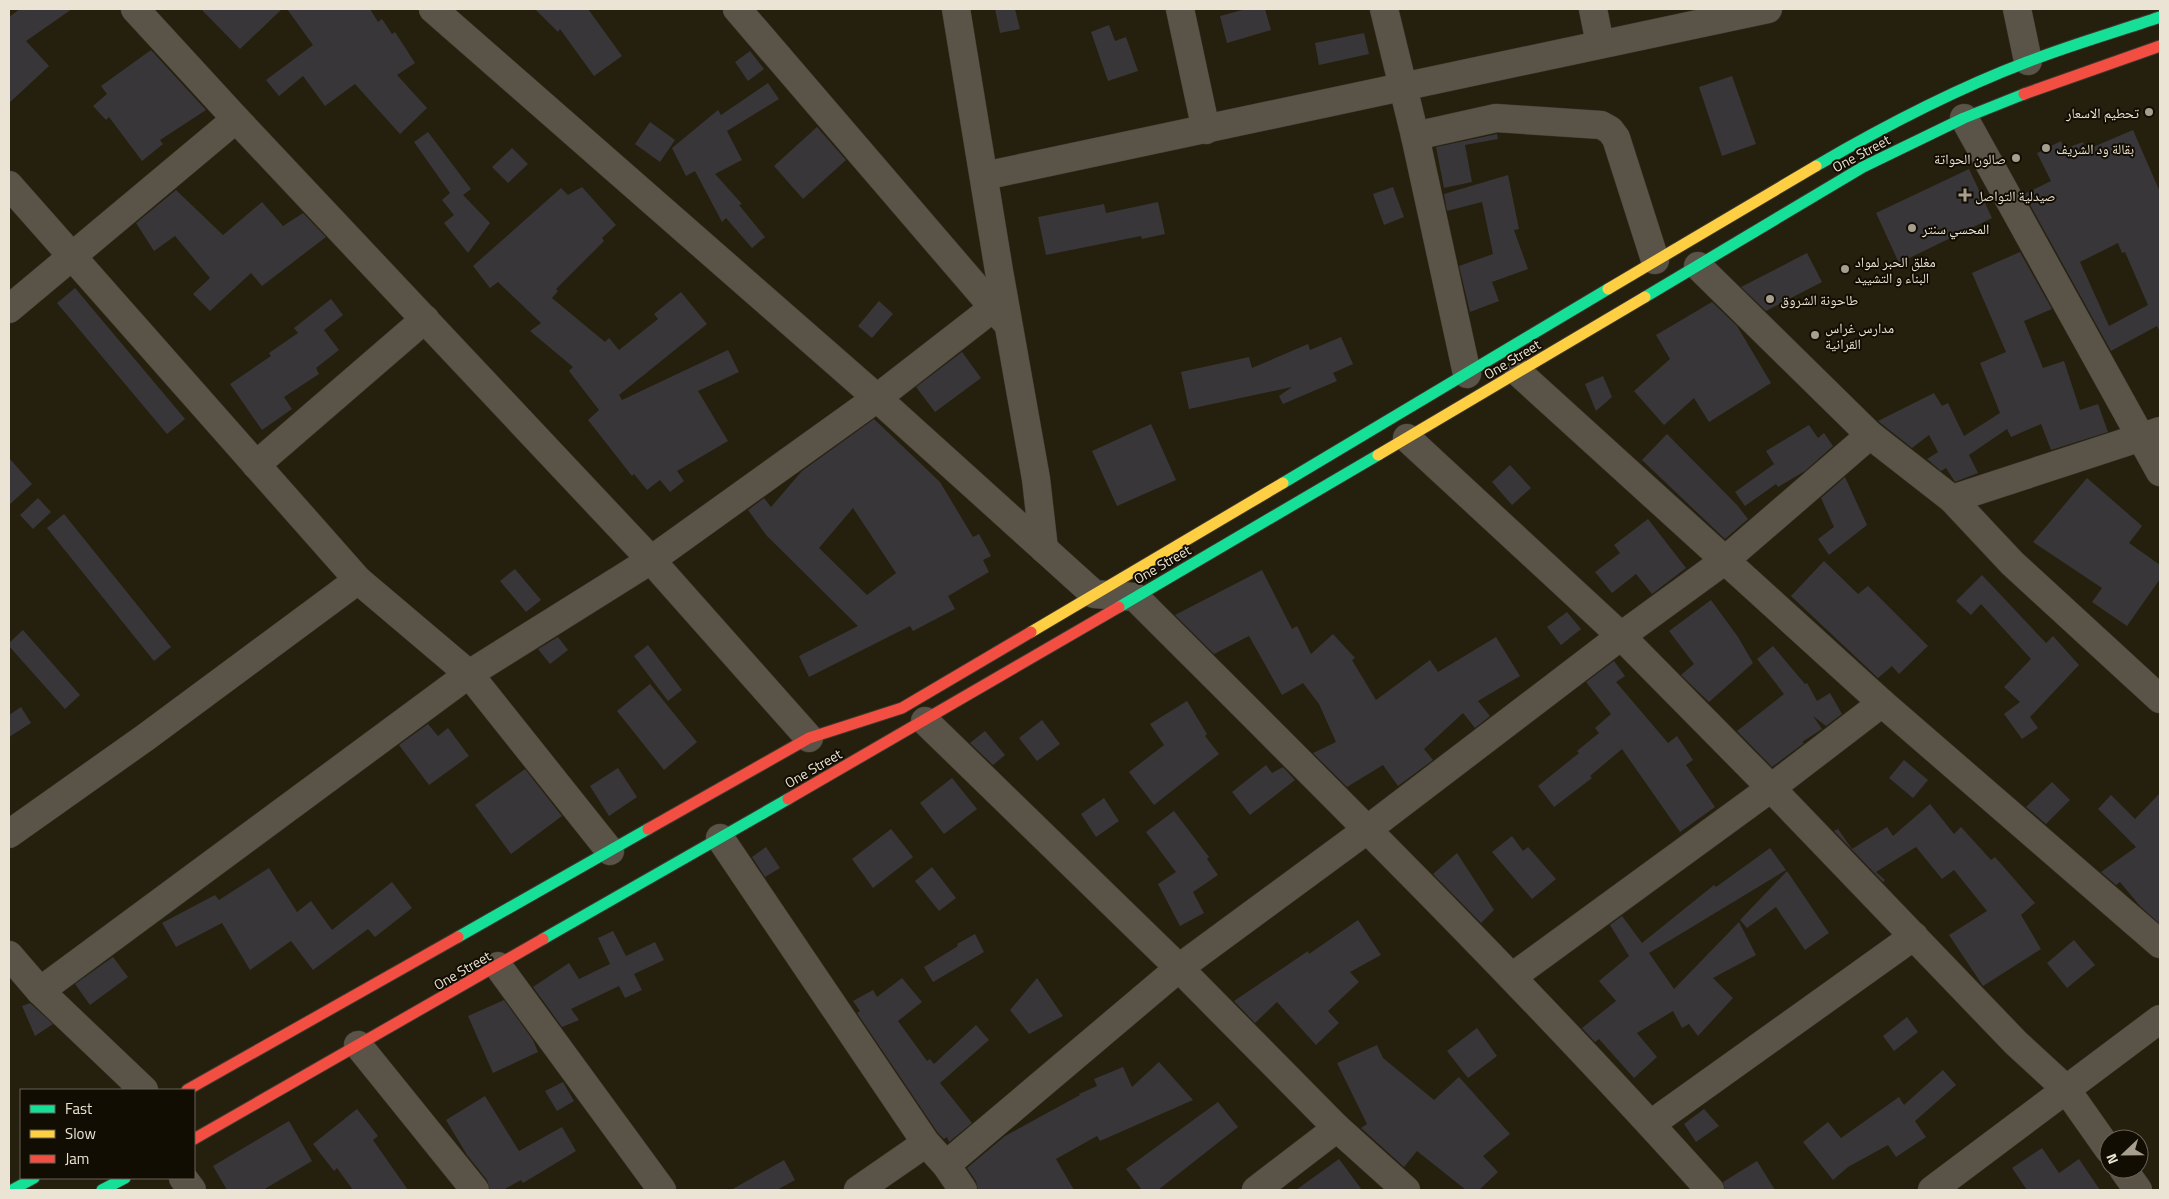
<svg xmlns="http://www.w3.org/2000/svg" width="2169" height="1199" viewBox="0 0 2169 1199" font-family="'Titillium Web','Noto Naskh Arabic',sans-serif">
<rect width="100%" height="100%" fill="#251f0e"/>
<!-- building -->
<g fill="#393639" fill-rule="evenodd">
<path d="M20 9H72L26 41 49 66 9 103V17Z"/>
<path d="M201 9H282L240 49Z"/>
<path d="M287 9H370L378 22 382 19 392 34 395 32 415 63 397 75 427 108 400 134 355 84 325 106 303 76 279 96 266 80 313 45Z"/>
<path d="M535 9H588L622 56 594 76 560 29 558 32Z"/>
<path d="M995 9H1015L1020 29 1000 33Z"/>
<path d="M1246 9H1265L1271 30 1227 43 1220 16Z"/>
<path d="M1109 25 1115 41 1126 37 1138 71 1108 81 1091 32Z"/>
<path d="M1364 33 1369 54 1319 65 1315 43Z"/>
<path d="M151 50 206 110 160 140 163 144 142 161 109 117 106 120 93 106 107 94 101 86Z"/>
<path d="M750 51 764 69 748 81 735 62Z"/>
<path d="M1732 76 1756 144 1722 156 1699 87Z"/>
<path d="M768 83 779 99 727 131 742 160 715 174 742 204 739 205 765 237 752 248 726 218 722 222 695 171 686 176 672 148 718 110 721 115Z"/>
<path d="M650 122 675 140 660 162 635 144Z"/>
<path d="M817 127 846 160 803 199 774 166Z"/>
<path d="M2133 130 2160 192V332L2157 326 2111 351 2024 194 2051 181 2037 153 2061 141 2064 149 2083 142 2086 150ZM2118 243 2122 253 2125 252 2148 305 2109 326 2080 262Z"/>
<path d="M428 132 471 189 463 195 490 223 468 253 444 223 454 215 442 200 450 193 414 142Z"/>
<path d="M1497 134 1498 139 1465 145 1472 182 1444 188 1436 147Z"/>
<path d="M512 148 528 164 508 183 492 167Z"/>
<path d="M1969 169 1992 218 1899 263 1876 213Z"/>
<path d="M1508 175 1519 229 1514 230 1528 269 1492 282 1499 301 1470 312 1459 266 1493 254 1482 202 1447 211 1444 194Z"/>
<path d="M582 187 616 225 602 238 604 241 556 289 558 291 552 298 605 342 609 338 619 350 658 319 654 314 681 292 707 324 619 395 622 400 728 350 739 372 698 391 728 441 677 471 684 481 670 492 660 480 647 490 634 474 632 476 588 420 599 410 569 371 573 367 530 331 541 323 498 282 490 288 473 266 561 188 568 195Z"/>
<path d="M1393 187 1404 217 1384 225 1373 194Z"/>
<path d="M176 190 223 235 262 202 283 226 303 213 326 237 262 286 251 273 210 311 193 294 210 278 175 236 154 251 136 223Z"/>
<path d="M1158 202 1165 234 1142 239 1141 236 1046 255 1038 217 1104 204 1106 213Z"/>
<path d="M2020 252 2052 309 2024 321 2043 368 2064 361 2080 410 2098 404 2108 432 2051 450 2041 424 2011 437 2007 429 1969 455 1978 473 1955 482 1946 468 1941 471 1927 459 1938 452 1929 435 1912 448 1878 421 1934 393 1942 406 1948 403 1964 436 2000 413 1980 363 2006 352 1972 273Z"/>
<path d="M1807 253 1822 282 1766 311 1741 287Z"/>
<path d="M75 288 185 419 167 434 57 303Z"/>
<path d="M331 299 343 315 324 330 339 350 316 368 319 374 284 397 292 409 262 430 230 384 271 356 269 353 298 333 294 328Z"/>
<path d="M879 301 893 314 872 338 858 326Z"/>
<path d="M1712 302 1737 326 1771 383 1709 422 1694 398 1664 425 1634 391 1670 359 1656 335Z"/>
<path d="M1341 337 1353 364 1333 373 1337 381 1283 404 1279 396 1292 387 1189 409 1181 372 1249 357 1252 368 1308 344 1310 350Z"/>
<path d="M962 352 981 378 935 412 916 387Z"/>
<path d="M1603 376 1612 397 1596 411 1585 384Z"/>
<path d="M874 419 940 482 973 537 979 534 991 556 983 560 989 572 948 596 955 609 913 631 910 626 809 677 799 656 858 626 767 536 748 510 764 498 771 507 802 471ZM853 508 896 573 867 595 819 548Z"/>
<path d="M1151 424 1176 480 1117 506 1092 451Z"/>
<path d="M1809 425 1818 438 1824 433 1833 446 1805 471 1778 487 1776 484 1745 506 1735 492 1774 464 1766 451Z"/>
<path d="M1667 434 1737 505 1748 519 1725 539 1642 460Z"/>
<path d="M9 458 32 484 9 505Z"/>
<path d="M1510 465 1531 488 1512 505 1492 482Z"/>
<path d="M1845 477 1867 525 1829 555 1818 539 1834 527 1821 498Z"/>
<path d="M2087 478 2142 526 2129 543 2160 565V579L2127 626 2092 602 2102 588 2033 542Z"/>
<path d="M38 498 51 512 33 529 20 515Z"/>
<path d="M64 514 171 647 154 661 47 528Z"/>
<path d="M1648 519 1686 568 1652 594 1636 574 1612 593 1595 572 1620 553 1614 545Z"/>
<path d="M1824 561 1858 594 1868 586 1928 646 1899 674 1892 666 1878 678 1791 596Z"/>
<path d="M515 569 541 600 526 612 500 581Z"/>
<path d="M1262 570 1292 629 1297 626 1311 654 1333 634 1355 658 1352 660 1376 700 1430 660 1438 672 1496 637 1520 676 1478 701 1490 716 1475 728 1463 713 1424 749 1433 760 1398 786 1383 765 1347 787 1313 753 1336 742 1319 704 1303 683 1282 695 1249 636 1214 654 1175 615Z"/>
<path d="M1982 575 2046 643 2053 636 2079 665 2030 717 2038 728 2022 739 2004 714 2020 702 2004 687 2031 659 1981 604 1971 615 1956 601Z"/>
<path d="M1711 600 1738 637 1753 663 1709 702 1681 675 1694 664 1669 631Z"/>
<path d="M1567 612 1581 629 1561 645 1547 627Z"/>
<path d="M23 630 80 695 65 709 9 646V643Z"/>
<path d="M558 637 568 650 550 664 538 649Z"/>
<path d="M648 645 682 690 668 701 634 656Z"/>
<path d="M1773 646 1805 684 1807 683 1817 701 1830 693 1842 714 1826 726 1813 716 1822 729 1802 742 1804 743 1772 767 1737 731 1784 694 1757 659Z"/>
<path d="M1614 661 1625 676 1616 682 1668 743 1677 736 1693 760 1686 765 1715 807 1680 832 1622 749 1590 776 1592 778 1554 807 1538 786 1579 753 1577 751 1599 733 1595 728 1611 714 1586 682Z"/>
<path d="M650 684 697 742 664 770 617 711Z"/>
<path d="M1187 701 1207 734 1205 736 1219 754 1154 805 1129 772 1164 745 1150 724Z"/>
<path d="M21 707 31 723 9 737V715Z"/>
<path d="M1042 720 1060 744 1037 761 1019 738Z"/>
<path d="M428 724 438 736 448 728 469 756 429 785 399 745Z"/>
<path d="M985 731 1005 755 993 765 970 743Z"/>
<path d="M1904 760 1928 780 1913 798 1889 778Z"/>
<path d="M1266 765 1272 773 1283 767 1295 780 1250 815 1232 792Z"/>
<path d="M618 768 637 797 609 816 590 786Z"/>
<path d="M525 769 562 816 511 854 475 805Z"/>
<path d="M952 778 977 809 944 834 920 803Z"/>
<path d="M2052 782 2070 800 2046 824 2026 807Z"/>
<path d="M2160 793V924L2140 906 2120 882 2116 885 2101 872 2136 847 2098 809 2111 795 2135 819Z"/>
<path d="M1104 798 1119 821 1096 837 1081 814Z"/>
<path d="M1930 804 1954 834 1961 827 1991 860 1995 857 2035 903 2021 915 2041 949 1983 986 1949 935 1987 911 1954 870 1942 879 1916 847 1876 872 1885 880 1883 882 1834 831 1838 829 1852 849 1887 827 1893 836Z"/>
<path d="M1174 811 1209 857 1207 859 1218 875 1193 892 1204 913 1180 926 1158 884 1176 872 1146 832Z"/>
<path d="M891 829 913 857 873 888 852 859Z"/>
<path d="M1512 836 1523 851 1528 847 1556 879 1532 899 1492 852Z"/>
<path d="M766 847 780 868 765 877 752 857Z"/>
<path d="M1770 848 1786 870 1649 953 1674 989 1739 922 1756 955 1713 978 1733 998 1698 1036 1689 1024 1682 1028 1673 1011 1637 1033 1657 1057 1634 1078 1599 1039 1595 1042 1582 1028 1616 1001 1599 981 1629 956 1610 925 1622 916 1642 943 1714 885 1716 887Z"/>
<path d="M1457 853 1494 910 1481 923 1433 874Z"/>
<path d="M932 867 956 898 939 911 915 881Z"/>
<path d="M269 868 297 912 311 901 332 930 392 882 412 908 375 937 368 929 313 970 291 941 250 970 222 923 176 947 162 923 215 895 219 900Z"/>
<path d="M1787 871 1829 933 1805 950 1776 907 1747 928 1740 920Z"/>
<path d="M1358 920 1381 955 1350 972 1359 982 1328 1011 1339 1023 1316 1045 1277 1002 1255 1023 1234 1001 1308 951 1309 954Z"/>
<path d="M613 931 626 956 655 942 664 960 634 974 642 990 625 998 619 986 571 1009 579 1020 562 1027 533 987 569 963 579 979 610 964 598 938Z"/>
<path d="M975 934 984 952 933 982 924 967 958 946 957 944Z"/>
<path d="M2074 940 2095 965 2067 988 2047 963Z"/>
<path d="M113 957 128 977 90 1005 75 984Z"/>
<path d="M902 978 922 1002 898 1021 927 1061 930 1059 934 1064 976 1025 989 1040 940 1083 972 1123 949 1142 947 1137 944 1139 938 1133 857 1013 860 1011 853 1001 873 990 877 997Z"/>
<path d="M1037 978 1063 1016 1029 1034 1010 1010Z"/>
<path d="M504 1000 533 1040 538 1052 493 1073 468 1016Z"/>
<path d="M30 1003 53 1024 35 1036 22 1006Z"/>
<path d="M1907 1017 1918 1032 1894 1051 1883 1036Z"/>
<path d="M1477 1028 1497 1056 1468 1078 1447 1051Z"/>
<path d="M1377 1045 1383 1058 1434 1100 1459 1077 1510 1134 1483 1156 1498 1172 1479 1190H1466L1417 1151 1404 1167 1361 1128 1367 1124 1337 1063Z"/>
<path d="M1159 1062 1193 1100 1100 1141 1097 1136 1056 1159 1074 1190H978L976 1181 967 1168 1005 1136 1080 1095 1079 1094 1097 1086 1094 1079 1123 1067 1132 1087Z"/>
<path d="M1943 1070 1956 1085 1915 1121 1926 1137 1896 1157 1888 1145 1848 1167 1833 1180 1803 1142 1828 1122 1841 1138 1899 1097 1904 1105Z"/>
<path d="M563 1082 574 1101 557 1111 545 1091Z"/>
<path d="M485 1096 519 1151 562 1127 576 1151 523 1183 521 1180 503 1190H490L487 1180 467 1155 446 1120Z"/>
<path d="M1218 1102 1238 1127 1158 1190H1142L1126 1169Z"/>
<path d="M357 1109 378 1136 373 1140 408 1190H353L337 1168 334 1171 313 1144Z"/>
<path d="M1704 1109 1719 1126 1696 1142 1684 1124Z"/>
<path d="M289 1121 312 1161 263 1190H227L213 1166Z"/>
<path d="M2042 1148 2059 1173 2079 1159 2100 1190H2027L2012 1168Z"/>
<path d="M1339 1159 1362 1190H1296Z"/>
<path d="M784 1160 795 1180 777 1190H731Z"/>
<path d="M1757 1161 1775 1190H1725L1723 1182Z"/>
</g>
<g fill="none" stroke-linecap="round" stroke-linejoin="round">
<defs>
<g id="street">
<path d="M135 9 236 119 651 560 809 738"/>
<path d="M433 9 877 398 1094 594 1135 597C1330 792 1526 985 1710 1190"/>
<path d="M737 9 1005 321"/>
<path d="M956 9 999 271 1036 479 1044 549"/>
<path d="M1180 9 1206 130"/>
<path d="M1384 9 1415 136 1467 374"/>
<path d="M1593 9 1600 44"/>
<path d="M2017 9 2028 61"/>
<path d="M1964 118 2160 472"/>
<path d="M1415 136 1496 118 1601 125 1610 130 1616 138 1655 260"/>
<path d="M984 176 1768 9"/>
<path d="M9 185 358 580 469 674 610 851"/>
<path d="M1698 266 1870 435 1952 499 2012 563 2160 699"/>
<path d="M9 309 236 119"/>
<path d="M1519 373 1882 703 2160 944"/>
<path d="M1407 438 1621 636 1771 788 2016 1043 2066 1089 2109 1150"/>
<path d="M256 465 425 319"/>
<path d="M1952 499 2160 431"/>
<path d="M925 721 1179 968 1337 1128 1406 1190"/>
<path d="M9 834 146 737 358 580"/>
<path d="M720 838 926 1143 946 1165 963 1190"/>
<path d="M9 955 40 991 144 1090"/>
<path d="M498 966 662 1190"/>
<path d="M1512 977 1771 788 1882 703"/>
<path d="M40 991 469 674 651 560 877 398 993 308"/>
<path d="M358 1045 475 1190"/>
<path d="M1651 1124 1914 936"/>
<path d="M946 1165 1179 968 1368 829 1621 636 1724 561 1870 435"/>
<path d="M2123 1169 2138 1190"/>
<path d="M183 1178 192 1190"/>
<path d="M858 1190 926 1143"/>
<path d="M1256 1190 1337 1128"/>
<path d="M1932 1190 2160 1019"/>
</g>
<g id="fast">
<path d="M1816 166C1881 128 1956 89 2027 62 2070 45 2116 32 2160 17"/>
<path d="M1645 297 1863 167 1964 118 2024 94"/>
<path d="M1283 483 1608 289"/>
<path d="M1119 607 1378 455"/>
<path d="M458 937 648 829"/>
<path d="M543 939 788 799"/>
<path d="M12 1190 34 1178"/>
<path d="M102 1190 125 1178"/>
</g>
<g id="slow">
<path d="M1608 289 1816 166"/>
<path d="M1378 455 1645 297"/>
<path d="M1031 632 1283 483"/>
</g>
<g id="jam">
<path d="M2024 94 2160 46"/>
<path d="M788 799 1119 607"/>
<path d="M648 829 809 738 902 708 1031 632"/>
<path d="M187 1090 458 937"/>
<path d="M194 1139 543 939"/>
</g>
</defs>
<!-- street casing -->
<use href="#street" stroke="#3e392e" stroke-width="29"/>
<!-- fast casing -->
<use href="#fast" stroke="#3e392e" stroke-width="13"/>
<!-- slow casing -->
<use href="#slow" stroke="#3e392e" stroke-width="13"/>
<!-- jam casing -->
<use href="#jam" stroke="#3e392e" stroke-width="13"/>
<!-- street -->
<use href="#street" stroke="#5a5448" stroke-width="28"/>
<!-- fast -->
<use href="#fast" stroke="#16e098" stroke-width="11"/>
<!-- slow -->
<use href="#slow" stroke="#ffcf43" stroke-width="11"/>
<!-- jam -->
<use href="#jam" stroke="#f24e42" stroke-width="11"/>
</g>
<!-- markers -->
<g fill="#a69e8e" stroke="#120d03" stroke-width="2">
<circle cx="2149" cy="112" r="5"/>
<circle cx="2046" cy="148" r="5"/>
<circle cx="2016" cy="158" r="5"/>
<path d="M1962.5 187.5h5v5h5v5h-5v5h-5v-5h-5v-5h5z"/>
<circle cx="1912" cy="228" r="5"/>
<circle cx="1845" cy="269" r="5"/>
<circle cx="1770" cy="299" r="5"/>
<circle cx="1815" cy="335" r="5"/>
</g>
<g text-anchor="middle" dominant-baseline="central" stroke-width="4" stroke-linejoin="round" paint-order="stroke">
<!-- poi labels -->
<g font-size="14" fill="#ebe3d3" stroke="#120d03" text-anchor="start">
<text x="2139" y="112" text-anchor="end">تحطيم الاسعار</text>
<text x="2056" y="148">بقالة ود الشريف</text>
<text x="2006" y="158" text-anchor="end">صالون الحواتة</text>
<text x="1975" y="195">صيدلية التواصل</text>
<text x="1922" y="228">المحسي سنتر</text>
<text x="1855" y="261">مغلق الحبر لمواد<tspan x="1855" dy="16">البناء و التشييد</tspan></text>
<text x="1780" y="299">طاحونة الشروق</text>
<text x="1825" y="327">مدارس غراس<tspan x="1825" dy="16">القرانية</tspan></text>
</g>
<!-- street labels -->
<g font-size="14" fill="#ebe3d3" stroke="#120d03">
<text transform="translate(1861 153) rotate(-28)">One Street</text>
<text transform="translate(1512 359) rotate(-31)">One Street</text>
<text transform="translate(1162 564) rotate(-30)">One Street</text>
<text transform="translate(813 768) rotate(-30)">One Street</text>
<text transform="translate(462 970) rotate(-30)">One Street</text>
</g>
</g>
<!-- border -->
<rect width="2169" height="1199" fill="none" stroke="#ebe3d3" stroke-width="20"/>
<!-- legend -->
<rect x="20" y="1089" width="175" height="90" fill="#120d03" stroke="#696356"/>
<rect x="30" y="1105" width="25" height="8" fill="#16e098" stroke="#696356"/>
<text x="65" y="1114" font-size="15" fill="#ebe3d3">Fast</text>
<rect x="30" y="1130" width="25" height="8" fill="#ffcf43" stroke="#696356"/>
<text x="65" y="1139" font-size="15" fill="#ebe3d3">Slow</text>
<rect x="30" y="1155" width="25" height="8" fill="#f24e42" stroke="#696356"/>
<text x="65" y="1164" font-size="15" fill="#ebe3d3">Jam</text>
<!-- north arrow -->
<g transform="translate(2124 1154) rotate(248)"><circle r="24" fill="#120d03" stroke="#696356"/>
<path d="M0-4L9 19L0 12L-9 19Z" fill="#a69e8e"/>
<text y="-8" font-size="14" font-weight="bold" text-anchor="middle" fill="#ebe3d3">N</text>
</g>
</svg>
